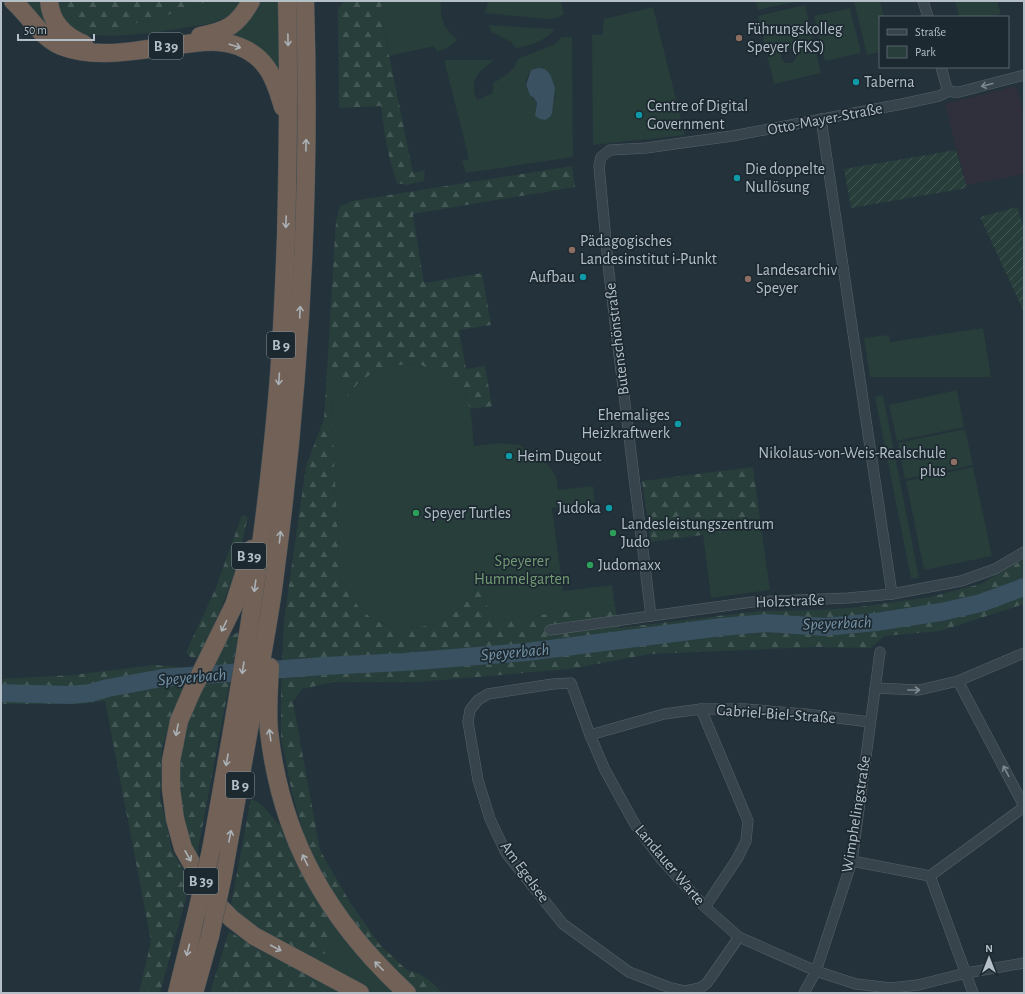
<svg xmlns="http://www.w3.org/2000/svg" width="1025" height="994" viewBox="0 0 1025 994" font-family="'Alegreya Sans',sans-serif">
<defs>
<pattern id="forest-firs" width="22" height="20" patternUnits="userSpaceOnUse"><rect width="22" height="20" fill="#273e3b"/><path d="M5 1l3.5 6h-7zM16 11l3.5 6h-7z" fill="#445856"/></pattern>
<pattern id="garden-furrows" width="10" height="10" patternUnits="userSpaceOnUse"><rect width="10" height="10" fill="#273e3b"/><path d="M-1 1l2-2M0 10L10 0M9 11l2-2" fill="none" stroke="#445856"/></pattern>
</defs>
<rect width="100%" height="100%" fill="#24323b"/>
<!-- medical -->
<path fill="#30303d" d="M1016 86 1024 115V174L966 185 945 104Z"/>
<!-- green -->
<g fill="#273e3b" fill-rule="evenodd">
<path d="M25 1H42L50 29Z"/>
<path d="M56 1H62L69 14 78 24 90 31 113 32 145 20 189 10 207 1H244L235 13 210 24 151 33 113 36 87 35 78 31 64 20 57 8Z"/>
<path d="M259 1H280L281 83 226 35Z"/>
<path d="M381 1H441C440 18 443 28 457 39 453 46 445 49 437 52L434 46 390 56 384 30Z"/>
<path d="M489 1H561L564 14 557 18 547 19 484 13Z"/>
<path d="M756 1H799L758 10Z"/>
<path d="M854 1H880L884 17H880V52L867 55Z"/>
<path d="M955 1H997L1001 14 989 17H959Z"/>
<path d="M805 5 821 73 774 84 758 16ZM786 48H792L796 54V59L792 63H785L781 59V54Z"/>
<path d="M653 7 685 135 593 145 592 34 602 35 604 19Z"/>
<path d="M850 8 861 53 825 61 814 16Z"/>
<path d="M489 25 555 29C545 41 531 46 516 48L511 42 491 32Z"/>
<path d="M562 37H572L573 157 466 173 462 161 469 159 444 60H494C479 72 468 79 477 100L493 93V83C504 76 513 73 518 59L555 44ZM538 68 555 97 552 103V113L536 109 537 103C529 88 520 88 531 70Z"/>
<path d="M983 328 991 377H870L864 338 889 335 890 342Z"/>
<path d="M407 364C412 365 418 364 422 366 436 370 460 384 466 398 473 412 472 431 474 446L500 443 520 445 545 461 556 476 558 490 593 486 595 502 552 508 563 591 612 585 615 605 495 621 488 609 480 583C472 597 460 610 446 618 422 632 386 632 365 613 353 603 347 591 340 578L330 378 346 377 348 397C365 372 377 367 407 364Z"/>
<path d="M957 390 964 427 897 441 889 405Z"/>
<path d="M883 395 919 578 911 579 875 397Z"/>
<path d="M965 429 973 465 905 479 898 443Z"/>
<path d="M973 467 992 556 924 570 906 481Z"/>
<path d="M761 527 770 590 711 598 703 535Z"/>
<path d="M327 908 399 993H373L298 955 334 934Z"/>
</g>
<!-- forest -->
<g fill="url(#forest-firs)">
<path d="M62 1H207L189 10 145 20 113 32 90 31 78 24 69 14Z"/>
<path d="M344 1H381L384 30 413 173 425 170 424 181 407 185 397 183C388 158 384 132 381 106L339 108 338 9Z"/>
<path d="M572 166 575 187 413 214 424 283 482 273 491 325 459 330 466 369 485 366 492 406 470 409 466 397 458 387 439 373 421 365 407 364 393 366 375 371 358 383 348 397 345 378H330L340 578C347 591 354 603 365 613 386 632 422 632 446 618 461 610 472 597 480 583L488 609 495 621 615 605 619 628 759 611 821 610 859 607 930 597 981 584 1024 559V604L940 631 885 636 870 648 816 647 650 654 570 669 418 682H334L302 689 293 702 320 850 348 899 380 945 407 970 420 974 434 984 442 993H418L374 947 348 916 323 880 306 841 292 793 281 738V685L284 620 306 466 324 419 336 221 340 206 352 201Z"/>
<path d="M753 467 761 527 651 542 642 481Z"/>
<path d="M242 515 248 517C244 531 242 546 238 560 228 594 214 626 199 657 192 659 189 657 186 652L215 590Z"/>
<path d="M239 632 197 855 190 842 178 812 179 738 226 638Z"/>
<path d="M154 665 193 668 176 707 162 748 160 797 172 850 190 883 160 993H139L151 941 105 701 79 704H1V679L73 675Z"/>
<path d="M251 798 262 805 285 831 327 908 331 922 334 934 333 943 328 952 323 954 311 956 298 955 230 910Z"/>
<path d="M229 931 255 948 343 993H210Z"/>
</g>
<!-- garden -->
<g fill="url(#garden-furrows)">
<path d="M956 150 967 188 851 208 844 169Z"/>
<path d="M1017 207 1023 226H1024V312L980 217Z"/>
</g>
<!-- water -->
<path fill="#395161" d="M538 68 545 69 550 74 555 88 552 113 550 117 545 120 540 119 535 116 537 103 534 98 530 95 526 85 531 70Z"/>
<g fill="none" stroke-linecap="round" stroke-linejoin="round">
<!-- river -->
<path stroke="#395161" stroke-width="18" d="M1 693 70 695 90 693 108 688 162 678 324 666 404 662 527 652 721 627 766 623 825 627 876 622 941 612 981 603 1024 587"/>
<defs>
<g id="street">
<path d="M923 1 928 17"/>
<path d="M941 67 946 85 949 91"/>
<path d="M821 119 892 594"/>
<path d="M651 616 609 273 599 166 601 157 610 150 646 148 732 136 902 104 939 96 949 91 954 92H959L1024 75"/>
<path d="M550 630 752 602 848 598 892 594 961 581 995 569 1024 552"/>
<path d="M958 681 1024 806"/>
<path d="M875 688 919 690 958 681 1024 653"/>
<path d="M701 709 748 821 746 841 737 859 705 907"/>
<path d="M590 735 664 714 701 709H745L805 714 870 722"/>
<path d="M852 861 930 876 1024 807"/>
<path d="M930 876 973 993"/>
<path d="M739 937 707 983 700 988 685 991 668 987 629 972 563 924 506 853 490 819 478 780 468 722 470 710 478 700 488 694 553 684 571 683 590 735 605 770 636 826 661 859 705 907 739 937 816 971 856 984 891 988 918 985 966 973 1024 963"/>
<path d="M804 993 816 971 852 861 880 652"/>
</g>
<g id="highway">
<path d="M13 1C29 15 40 37 61 46 100 61 145 48 185 44 195 43 207 41 218 42 237 43 256 52 267 68 275 79 279 94 283 107"/>
<path d="M49 1C51 23 64 36 84 44"/>
<path d="M200 36C227 31 238 25 251 1"/>
<path d="M252 549 234 605 191 693 179 721 171 761V789L175 819 183 848 212 899 232 919 254 936 360 993"/>
<path d="M270 667C269 688 267 710 269 731 281 839 328 920 407 993"/>
<path d="M211 850C238 701 264 551 277 400 282 346 284 291 286 237 288 158 289 80 287 1"/>
<path d="M223 875C235 809 247 744 258 679 264 644 271 609 275 574 300 385 311 192 305 1"/>
<path d="M177 993 197 912"/>
<path d="M194 993 210 936"/>
</g>
</defs>
<!-- street casing -->
<use href="#street" stroke="#566269" stroke-width="11"/>
<!-- highway casing -->
<use href="#highway" stroke="#434f56" stroke-width="19"/>
<!-- street -->
<use href="#street" stroke="#38444b" stroke-width="10"/>
<!-- highway -->
<use href="#highway" stroke="#716156" stroke-width="18"/>
<defs>
<g id="highway-bridge">
<path d="M197 912 211 850"/>
<path d="M210 936 223 875"/>
</g>
</defs>
<!-- highway-bridge casing -->
<use href="#highway-bridge" stroke="#434f56" stroke-width="19" stroke-linecap="butt"/>
<!-- highway-bridge -->
<use href="#highway-bridge" stroke="#716156" stroke-width="18"/>
</g>
<!-- one-way arrows -->
<defs><path id="oneway-shaft" d="M-6 0H5M1.5-3L5.5 0L1.5 3" fill="none" stroke-width="1.6" stroke-linecap="round" stroke-linejoin="round"/></defs>
<g stroke="#aab1b6">
<use href="#oneway-shaft" transform="translate(288 40) rotate(89)"/>
<use href="#oneway-shaft" transform="translate(235 46) rotate(18)"/>
<use href="#oneway-shaft" transform="translate(306 145) rotate(-89)"/>
<use href="#oneway-shaft" transform="translate(286 222) rotate(92)"/>
<use href="#oneway-shaft" transform="translate(300 312) rotate(-87)"/>
<use href="#oneway-shaft" transform="translate(279 379) rotate(94)"/>
<use href="#oneway-shaft" transform="translate(280 537) rotate(-84)"/>
<use href="#oneway-shaft" transform="translate(255 586) rotate(98)"/>
<use href="#oneway-shaft" transform="translate(224 626) rotate(116)"/>
<use href="#oneway-shaft" transform="translate(243 668) rotate(99)"/>
<use href="#oneway-shaft" transform="translate(177 730) rotate(101)"/>
<use href="#oneway-shaft" transform="translate(270 735) rotate(-98)"/>
<use href="#oneway-shaft" transform="translate(227 760) rotate(100)"/>
<use href="#oneway-shaft" transform="translate(230 836) rotate(-79)"/>
<use href="#oneway-shaft" transform="translate(188 856) rotate(61)"/>
<use href="#oneway-shaft" transform="translate(305 860) rotate(-116)"/>
<use href="#oneway-shaft" transform="translate(276 948) rotate(28)"/>
<use href="#oneway-shaft" transform="translate(188 950) rotate(104)"/>
<use href="#oneway-shaft" transform="translate(379 966) rotate(-135)"/>
</g>
<g stroke="#7c888f">
<use href="#oneway-shaft" transform="translate(987 85) rotate(166)"/>
<use href="#oneway-shaft" transform="translate(914 690)"/>
<use href="#oneway-shaft" transform="translate(1006 771) rotate(-118)"/>
</g>
<!-- markers -->
<g fill="#8d6e63" stroke="#1d2930" stroke-width="1.5">
<circle cx="739" cy="38" r="4"/>
<circle cx="572" cy="250" r="4"/>
<circle cx="748" cy="279" r="4"/>
<circle cx="954" cy="462" r="4"/>
</g>
<g fill="#0f9aa8" stroke="#1d2930" stroke-width="1.5">
<circle cx="856" cy="82" r="4"/>
<circle cx="639" cy="115" r="4"/>
<circle cx="737" cy="178" r="4"/>
<circle cx="583" cy="277" r="4"/>
<circle cx="678" cy="424" r="4"/>
<circle cx="509" cy="456" r="4"/>
<circle cx="609" cy="508" r="4"/>
</g>
<g fill="#2e9e5b" stroke="#1d2930" stroke-width="1.5">
<circle cx="416" cy="513" r="4"/>
<circle cx="613" cy="533" r="4"/>
<circle cx="590" cy="565" r="4"/>
</g>
<g text-anchor="middle" dominant-baseline="central" stroke-width="3.5" stroke-linejoin="round" paint-order="stroke">
<!-- shield labels -->
<g fill="#1d2930" stroke="#87929a" stroke-width="1">
<rect x="149" y="33" width="34" height="26" rx="3"/>
<rect x="267" y="332" width="28" height="26" rx="3"/>
<rect x="232" y="543" width="34" height="26" rx="3"/>
<rect x="226" y="772" width="28" height="26" rx="3"/>
<rect x="184" y="868" width="34" height="26" rx="3"/>
</g>
<g font-size="15" font-weight="bold" fill="#b4bfc7">
<text x="166" y="46">B 39</text>
<text x="281" y="345">B 9</text>
<text x="249" y="556">B 39</text>
<text x="240" y="785">B 9</text>
<text x="201" y="881">B 39</text>
</g>
<!-- poi labels -->
<g font-size="16" fill="#b4bfc7" stroke="#1d2930" text-anchor="start">
<text x="747" y="29">Führungskolleg<tspan x="747" dy="18">Speyer (FKS)</tspan></text>
<text x="864" y="82">Taberna</text>
<text x="647" y="106">Centre of Digital<tspan x="647" dy="18">Government</tspan></text>
<text x="745" y="169">Die doppelte<tspan x="745" dy="18">Nullösung</tspan></text>
<text x="580" y="241">Pädagogisches<tspan x="580" dy="18">Landesinstitut i-Punkt</tspan></text>
<text x="756" y="270">Landesarchiv<tspan x="756" dy="18">Speyer</tspan></text>
<text x="575" y="277" text-anchor="end">Aufbau</text>
<text x="670" y="415" text-anchor="end">Ehemaliges<tspan x="670" dy="18">Heizkraftwerk</tspan></text>
<text x="946" y="453" text-anchor="end">Nikolaus-von-Weis-Realschule<tspan x="946" dy="18">plus</tspan></text>
<text x="517" y="456">Heim Dugout</text>
<text x="601" y="508" text-anchor="end">Judoka</text>
<text x="424" y="513">Speyer Turtles</text>
<text x="621" y="524">Landesleistungszentrum<tspan x="621" dy="18">Judo</tspan></text>
<text x="598" y="565">Judomaxx</text>
</g>
<!-- street labels -->
<g font-size="16" fill="#b4bfc7" stroke="#1d2930">
<text transform="translate(825 119) rotate(-11)">Otto-Mayer-Straße</text>
<text transform="translate(617 339) rotate(-97)">Butenschönstraße</text>
<text transform="translate(790 601) rotate(-2)">Holzstraße</text>
<text transform="translate(776 714) rotate(4)">Gabriel-Biel-Straße</text>
<text transform="translate(856 814) rotate(-81)">Wimphelingstraße</text>
<text transform="translate(670 865) rotate(50)">Landauer Warte</text>
<text transform="translate(525 872) rotate(54)">Am Egelsee</text>
</g>
<!-- park labels -->
<g font-size="16" fill="#739b75" stroke="#1d2930">
<text x="522" y="561">Speyerer<tspan x="522" dy="18">Hummelgarten</tspan></text>
</g>
<!-- water labels -->
<g font-size="17" font-style="italic" fill="#7695a9" stroke="#1d2930">
<text transform="translate(837 623) rotate(-2)">Speyerbach</text>
<text transform="translate(515 652) rotate(-5)">Speyerbach</text>
<text transform="translate(192 677) rotate(-5)">Speyerbach</text>
</g>
</g>
<!-- border -->
<rect width="1025" height="994" fill="none" stroke="#b4bfc7" stroke-width="4"/>
<!-- legend -->
<rect x="879" y="16" width="130" height="52" fill="#1d2930" stroke="#59656c"/>
<rect x="887" y="29" width="20" height="6" fill="#38444b" stroke="#59656c"/>
<text x="915" y="36" font-size="12" fill="#b4bfc7">Straße</text>
<rect x="887" y="46" width="20" height="12" fill="#273e3b" stroke="#59656c"/>
<text x="915" y="56" font-size="12" fill="#b4bfc7">Park</text>
<!-- north arrow -->
<g transform="translate(989 958)" stroke="#1d2930" stroke-width="3" paint-order="stroke">
<path d="M0-3L7 15L0 10L-7 15Z" fill="#b4bfc7"/>
<text y="-6" font-size="11" font-weight="bold" text-anchor="middle" fill="#b4bfc7">N</text>
</g>
<!-- scale -->
<path d="M18 34v6h76v-6" fill="none" stroke="#b4bfc7" stroke-width="2"/>
<text x="24" y="34" font-size="12" fill="#b4bfc7" stroke="#1d2930" stroke-width="3" paint-order="stroke">50 m</text>
</svg>
